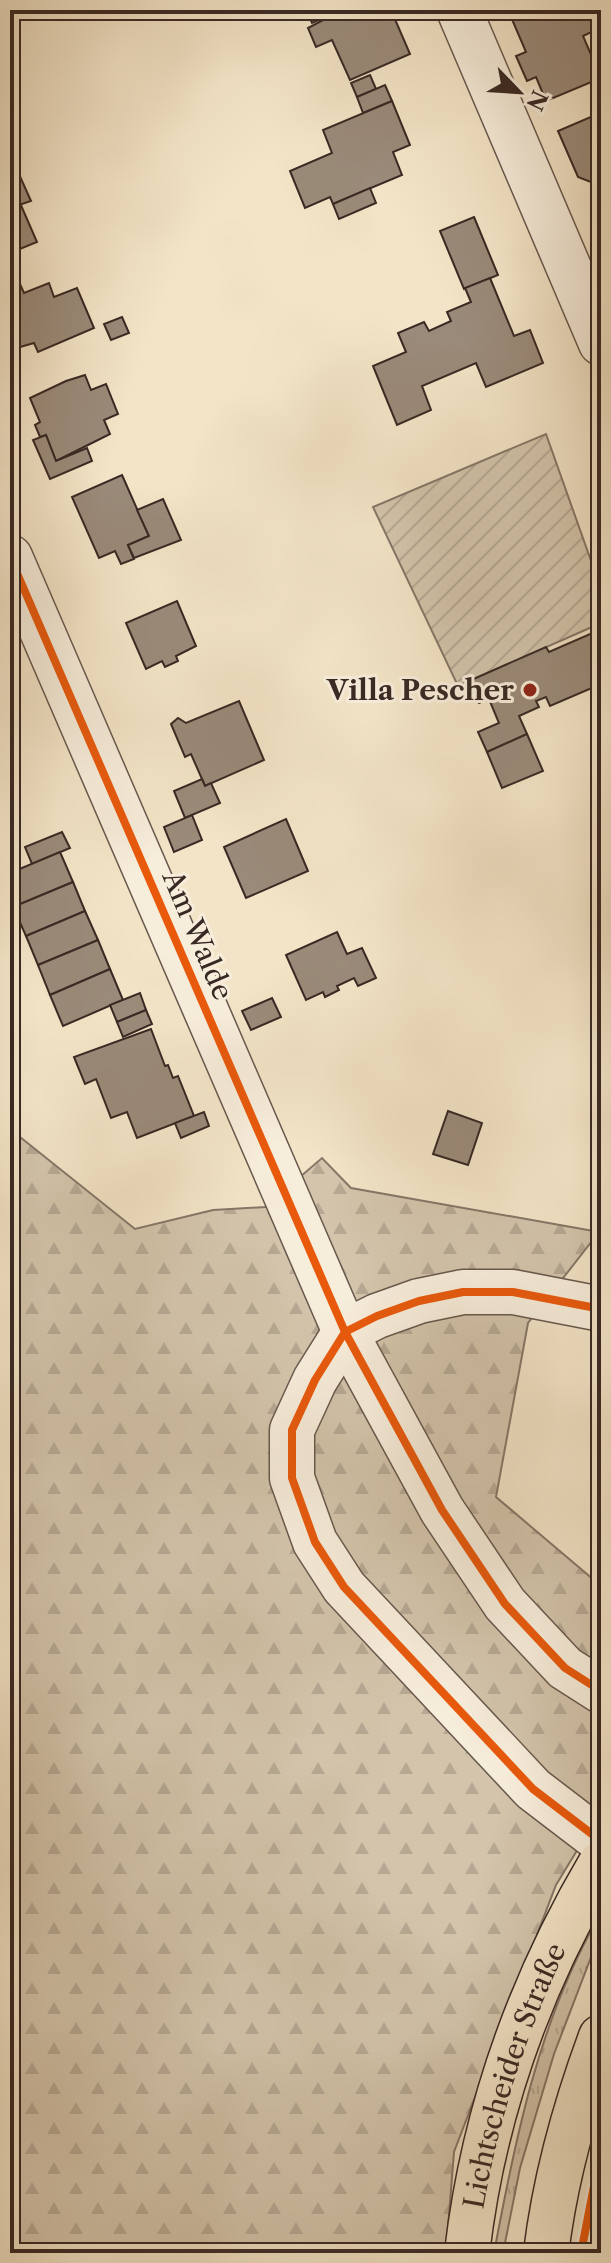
<svg xmlns="http://www.w3.org/2000/svg" width="611" height="2263" viewBox="0 0 611 2263" font-family="'Libre Caslon Text',serif">
<defs>
<pattern id="grass-tufts" width="24" height="20" patternUnits="userSpaceOnUse" patternTransform="scale(2)"><rect width="24" height="20" fill="#d3c4ab"/><path d="M3 7l-1-3M5 7V3M7 7l1-3M15 17l-1-3M17 17v-4M19 17l1-3" fill="none" stroke="#b6a893"/></pattern>
<pattern id="forest-firs" width="22" height="20" patternUnits="userSpaceOnUse" patternTransform="scale(2)"><rect width="22" height="20" fill="#d3c4ab"/><path d="M5 1l3.5 6h-7zM16 11l3.5 6h-7z" fill="#b6a893"/></pattern>
<pattern id="garden-furrows" width="10" height="10" patternUnits="userSpaceOnUse" patternTransform="scale(2)"><rect width="10" height="10" fill="#d3c4ab"/><path d="M-1 1l2-2M0 10L10 0M9 11l2-2" fill="none" stroke="#b6a893"/></pattern>
</defs>
<rect width="100%" height="100%" fill="#f3e4c7"/>
<filter id="stains"><feTurbulence type="fractalNoise" baseFrequency=".0025" numOctaves="4"/><feColorMatrix values="0 0 0 0 .2 0 0 0 0 .09 0 0 0 0 .02 0 0 0 .5 -.17"/></filter>
<radialGradient id="worn" r=".72"><stop offset=".6" stop-color="#630" stop-opacity="0"/><stop offset="1" stop-color="#630" stop-opacity=".3"/></radialGradient>
<!-- grass -->
<path fill="url(#grass-tufts)" stroke="#867668" stroke-width="2" d="M597 1920 601 1921V1931L554 2054 520 2168 503 2253H494C515 2140 539 2021 597 1920Z"/>
<!-- forest -->
<path fill="url(#forest-firs)" stroke="#867668" stroke-width="2" d="M10 1129 135 1229 213 1210 265 1207 322 1158 351 1188 599 1232 528 1323 496 1497 601 1586V1811L556 1885 454 2152 446 2253H10Z"/>
<!-- garden -->
<path fill="url(#garden-furrows)" stroke="#867668" stroke-width="2" d="M546 434 601 589V623L458 686 373 507Z"/>
<!-- building -->
<g fill="#9a8a79" stroke="#392924" stroke-width="2">
<path d="M306 10H342L312 23Z"/>
<path d="M342 10H391L410 54 350 80 332 40 316 47 308 28Z"/>
<path d="M508 10H593L600 28 583 36 601 78 546 101 536 77 527 81 516 56 526 52Z"/>
<path d="M370 75 376 89 357 97 351 83Z"/>
<path d="M385 85 392 101 363 113 357 97Z"/>
<path d="M392 101 410 145 393 152 402 175 333 204 330 197 305 208 290 171 332 153 323 130Z"/>
<path d="M600 113H601V186L578 177 558 131Z"/>
<path d="M18 172 31 201 10 208V175Z"/>
<path d="M370 188 376 203 339 219 333 204Z"/>
<path d="M601 188V219L595 203Z"/>
<path d="M20 203 37 242 10 253V208Z"/>
<path d="M474 217 498 275 464 289 440 231Z"/>
<path d="M490 278 514 336 530 330 543 363 486 387 476 363 422 386 431 410 397 425 373 366 406 352 398 333 424 322 429 331 451 321 447 312 471 302 465 288Z"/>
<path d="M49 283 54 297 77 288 94 328 38 352 34 343 10 350V288L20 284 24 293Z"/>
<path d="M122 317 129 333 111 340 104 324Z"/>
<path d="M85 375 91 390 106 384 118 414 104 420 110 434 56 461 46 435 40 437 35 425 40 422 30 398 66 381Z"/>
<path d="M46 435 56 461 87 448 92 461 50 479 33 440Z"/>
<path d="M122 475 149 536 128 545 134 559 121 564 115 551 99 558 72 497Z"/>
<path d="M163 499 181 540 134 558 128 545 149 536 137 510Z"/>
<path d="M177 601 196 646 176 656 178 661 165 667 162 661 146 669 126 623Z"/>
<path d="M597 631 601 638V684L550 706 546 697 536 701 539 707 519 716 527 734 487 752 478 732 499 723 489 699 479 703 469 681 546 647 549 652Z"/>
<path d="M239 701 264 760 205 786 191 754 185 757 171 724 178 718 186 723Z"/>
<path d="M527 734 543 771 502 788 487 752Z"/>
<path d="M202 779 205 786 211 783 220 803 185 818 174 791Z"/>
<path d="M192 815 202 840 174 852 164 827Z"/>
<path d="M286 819 308 871 246 898 224 847Z"/>
<path d="M62 832 70 848 32 864 25 847Z"/>
<path d="M60 852 73 882 13 907 10 899V873Z"/>
<path d="M73 882 85 911 26 936 13 907Z"/>
<path d="M85 911 98 940 38 965 26 936Z"/>
<path d="M337 932 347 954 362 948 376 978 358 986 354 978 337 986 339 990 325 997 323 992 306 1000 286 955Z"/>
<path d="M98 940 110 969 50 995 38 965Z"/>
<path d="M110 969 123 1000 63 1026 50 995Z"/>
<path d="M140 993 146 1010 117 1022 110 1005Z"/>
<path d="M272 998 281 1017 251 1030 242 1011Z"/>
<path d="M146 1010 152 1024 123 1037 117 1022Z"/>
<path d="M151 1029 165 1066 168 1065 173 1078 178 1076 194 1116 137 1138 127 1112 111 1118 96 1079 85 1084 74 1057Z"/>
<path d="M448 1111 482 1123 468 1165 433 1154Z"/>
<path d="M204 1112 209 1126 181 1138 175 1123Z"/>
</g>
<g fill="none" stroke-linecap="round" stroke-linejoin="round">
<defs>
<g id="street">
<path d="M459 10 601 343"/>
<path d="M10 557 345 1332 442 1510 505 1604 565 1668 601 1691"/>
<path d="M601 1309 513 1292H463L419 1301 377 1316 345 1332 315 1380 292 1430V1478L315 1542 344 1587 533 1789 601 1841"/>
</g>
<g id="primary">
<path id="s1" d="M467 2253C483 2115 530 1983 601 1863"/>
<path d="M546 2253C555 2179 575 2107 601 2037"/>
</g>
</defs>
<!-- street casing -->
<use href="#street" stroke="#68584d" stroke-width="47"/>
<!-- primary casing -->
<use href="#primary" stroke="#392924" stroke-width="47"/>
<!-- street -->
<use href="#street" stroke="#f7eddb" stroke-width="44"/>
<!-- primary -->
<use href="#primary" stroke="#f3e4c7" stroke-width="44"/>
<defs>
<g id="cycleway">
<path d="M10 557 345 1332 442 1510 505 1604 565 1668 601 1691"/>
<path d="M601 1309 513 1292H463L419 1301 377 1316 345 1332 315 1380 292 1430V1478L315 1542 344 1587 533 1789 601 1841"/>
<path d="M581 2253 601 2150"/>
</g>
</defs>
<!-- cycleway casing -->
<use href="#cycleway" stroke="#f7eddb" stroke-width="13"/>
<!-- cycleway -->
<use href="#cycleway" stroke="#e8590c" stroke-width="8"/>
</g>
<!-- markers -->
<circle fill="#8f2418" stroke="#f7eddb" stroke-width="3" cx="530" cy="690" r="8"/>
<g text-anchor="middle" dominant-baseline="central" stroke-width="6" stroke-linejoin="round" paint-order="stroke">
<!-- poi labels -->
<g font-size="28" font-weight="bold" fill="#392924" stroke="#f7eddb" text-anchor="end">
<text x="514" y="690">Villa Pescher</text>
</g>
<!-- street labels -->
<g font-size="28" fill="#392924" stroke="#f7eddb">
<text transform="translate(198 935) rotate(67)">Am Walde</text>
<text stroke="none"><textPath href="#s1" startOffset="184">Lichtscheider Straße</textPath></text>
</g>
</g>
<!-- margin -->
<rect width="611" height="2263" fill="none" stroke="#f3e4c7" stroke-width="40"/>
<rect x="12" y="12" width="587" height="2239" fill="none" stroke="#392924" stroke-width="4"/>
<rect x="20" y="20" width="571" height="2223" fill="none" stroke="#392924" stroke-width="2"/>
<!-- north arrow -->
<g transform="translate(519 92) rotate(115)" stroke="#f7eddb" stroke-width="6" paint-order="stroke">
<path d="M0-6L14 30L0 20L-14 30Z" fill="#392924"/>
<text y="-12" font-size="22" font-weight="bold" text-anchor="middle" fill="#392924">N</text>
</g>
<rect width="100%" height="100%" filter="url(#stains)"/>
<rect width="100%" height="100%" fill="url(#worn)"/>
</svg>
